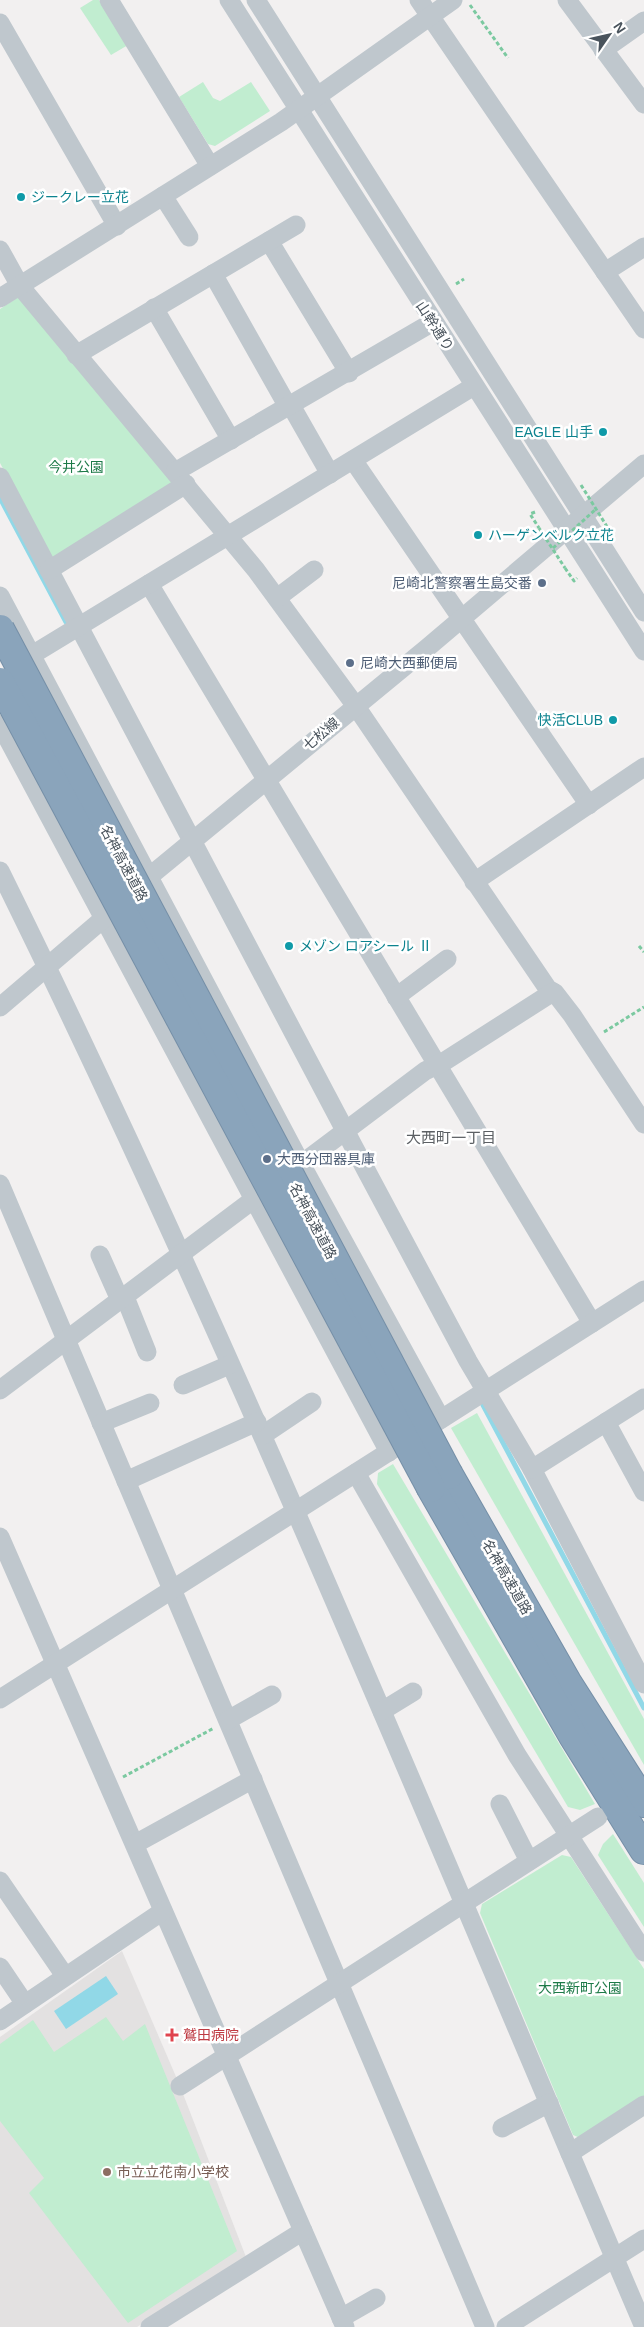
<svg xmlns="http://www.w3.org/2000/svg" width="644" height="2327" viewBox="0 0 644 2327" font-family="Helvetica,'Noto Sans JP',sans-serif">
<rect width="100%" height="100%" fill="#f2f0f0"/>
<!-- education -->
<path fill="#e3e1e1" d="M122 1951 180 2086 246 2257 137 2327H0V2037Z"/>
<!-- green -->
<g fill="#c1edd0">
<path d="M93 0H99L128 45 111 55 80 8Z"/>
<path d="M203 82 213 98 220 101 251 82 270 111 215 146 208 144 179 97Z"/>
<path d="M20 296 173 482 53 560 0 463V309Z"/>
<path d="M477 1413 644 1719V1765L451 1428Z"/>
<path d="M393 1464 595 1804 580 1810 568 1807 377 1484 378 1473Z"/>
<path d="M613 1834 644 1883V1927L598 1855 603 1844Z"/>
<path d="M562 1855 571 1857 644 1969V2097L580 2138 573 2135 480 1913 482 1904Z"/>
<path d="M106 2017 123 2041 145 2024 237 2251 128 2323 29 2193 44 2178 0 2121V2044L33 2020 54 2052Z"/>
</g>
<!-- water -->
<path fill="#91d8e7" d="M106 1976 118 1994 66 2029 54 2011Z"/>
<g fill="none" stroke-linecap="round" stroke-linejoin="round">
<!-- stream -->
<g stroke="#91d8e7" stroke-width="5">
<path d="M0 498 66 622"/>
<path d="M483 1405 644 1708"/>
</g>
<defs>
<g id="highway">
<path d="M449 1475 567 1682 644 1803"/>
<path d="M431 1488 573 1736 644 1850"/>
</g>
</defs>
<!-- highway casing -->
<use href="#highway" stroke="#758fa7" stroke-width="30"/>
<!-- path -->
<g stroke="#7bc9a0" stroke-width="3" stroke-dasharray="4 2.5" stroke-linecap="butt">
<path d="M470 5 508 58"/>
<path d="M456 284 464 279"/>
<path d="M535 512 530 514 539 528"/>
<path d="M565 568 574 581 577 578"/>
<path d="M639 946 644 952"/>
<path d="M604 1032 644 1007"/>
<path d="M123 1777 214 1728"/>
</g>
<!-- minor -->
<g stroke="#bfc7cd" stroke-width="19">
<path d="M109 0 210 166"/>
<path d="M229 0 644 651"/>
<path d="M256 0 644 612"/>
<path d="M419 0 644 329"/>
<path d="M567 0 644 104"/>
<path d="M0 23 117 226"/>
<path d="M603 50 644 21"/>
<path d="M163 196 189 237"/>
<path d="M269 241 349 373"/>
<path d="M0 250 20 286 256 570 355 705 548 989 555 993 572 1015 644 1124"/>
<path d="M605 272 644 247"/>
<path d="M213 274 287 405 293 409 330 474"/>
<path d="M0 298 281 122 453 0"/>
<path d="M154 308 231 440"/>
<path d="M76 355 296 225"/>
<path d="M353 460 589 805"/>
<path d="M175 472 433 322"/>
<path d="M0 477 367 1172 468 1361 532 1469 644 1684"/>
<path d="M49 570 186 484"/>
<path d="M149 584 592 1323"/>
<path d="M0 596 301 1164 441 1419"/>
<path d="M277 598 314 570"/>
<path d="M22 661 474 386"/>
<path d="M0 724 389 1452"/>
<path d="M0 871C235 1347 435 1839 644 2327"/>
<path d="M474 882 644 767"/>
<path d="M396 997 447 959"/>
<path d="M0 1007 103 919 150 876 427 648 644 464"/>
<path d="M292 1171 425 1071 445 1061 553 992"/>
<path d="M0 1184 485 2327"/>
<path d="M100 1255 120 1300"/>
<path d="M125 1297 147 1352"/>
<path d="M183 1385 229 1365"/>
<path d="M0 1390 262 1193"/>
<path d="M606 1422 644 1492"/>
<path d="M101 1423 150 1403"/>
<path d="M432 1425 644 1290"/>
<path d="M263 1435 312 1402"/>
<path d="M532 1469 644 1398"/>
<path d="M356 1473 517 1755 644 1952"/>
<path d="M126 1481 257 1422"/>
<path d="M0 1537 345 2327"/>
<path d="M0 1699 398 1446"/>
<path d="M382 1711 413 1692"/>
<path d="M228 1720 272 1695"/>
<path d="M500 1804 529 1861"/>
<path d="M135 1844 253 1779"/>
<path d="M0 1881 65 1976"/>
<path d="M0 1967 25 2004"/>
<path d="M0 2021 163 1911"/>
<path d="M180 2086 598 1817"/>
<path d="M502 2128 549 2103"/>
<path d="M570 2153 644 2105"/>
<path d="M341 2318 376 2298"/>
<path d="M150 2327 303 2231"/>
<path d="M506 2327 644 2239"/>
</g>
<!-- highway -->
<use href="#highway" stroke="#8aa4bb" stroke-width="28"/>
<defs>
<g id="highway-bridge">
<path d="M0 629 449 1475"/>
<path d="M0 682 431 1488"/>
</g>
</defs>
<!-- highway-bridge casing -->
<use href="#highway-bridge" stroke="#758fa7" stroke-width="30" stroke-linecap="butt"/>
<!-- path-bridge -->
<g stroke="#7bc9a0" stroke-width="3" stroke-dasharray="4 2.5" stroke-linecap="butt">
<path d="M581 485 611 533"/>
<path d="M539 528 565 568"/>
<path d="M553 548 596 509"/>
</g>
<!-- highway-bridge -->
<use href="#highway-bridge" stroke="#8aa4bb" stroke-width="28"/>
</g>
<!-- markers -->
<g fill="#0f9aa8" stroke="#fff" stroke-width="2">
<circle cx="21" cy="197" r="5"/>
<circle cx="603" cy="432" r="5"/>
<circle cx="478" cy="535" r="5"/>
<circle cx="613" cy="720" r="5"/>
<circle cx="289" cy="946" r="5"/>
</g>
<g fill="#5c6f8a" stroke="#fff" stroke-width="2">
<circle cx="542" cy="583" r="5"/>
<circle cx="350" cy="663" r="5"/>
<circle cx="267" cy="1159" r="5"/>
</g>
<path fill="#e0444e" stroke="#fff" stroke-width="2" d="M169.5 2027.5h5v5h5v5h-5v5h-5v-5h-5v-5h5z"/>
<circle fill="#8d6e63" stroke="#fff" stroke-width="2" cx="107" cy="2172" r="5"/>
<g text-anchor="middle" dominant-baseline="central" stroke-width="5" stroke-linejoin="round" paint-order="stroke">
<!-- culture labels -->
<g font-size="14" fill="#0d838f" stroke="#fff" text-anchor="start">
<text x="31" y="197">ジークレー立花</text>
<text x="593" y="432" text-anchor="end">EAGLE 山手</text>
<text x="488" y="535">ハーゲンベルク立花</text>
<text x="603" y="720" text-anchor="end">快活CLUB</text>
<text x="299" y="946">メゾン ロアシール Ⅱ</text>
</g>
<!-- street labels -->
<g font-size="14" fill="#49535c" stroke="#fff">
<text transform="translate(435 326) rotate(57)">山幹通り</text>
<text transform="translate(321 734) rotate(-40)">七松線</text>
<text transform="translate(124 863) rotate(62)">名神高速道路</text>
<text transform="translate(313 1221) rotate(62)">名神高速道路</text>
<text transform="translate(507 1577) rotate(60)">名神高速道路</text>
</g>
<!-- park labels -->
<g font-size="14" fill="#1d7a48" stroke="#fff">
<text x="76" y="467">今井公園</text>
<text x="580" y="1988">大西新町公園</text>
</g>
<!-- service labels -->
<g font-size="14" fill="#4e5e75" stroke="#fff" text-anchor="start">
<text x="532" y="583" text-anchor="end">尼崎北警察署生島交番</text>
<text x="360" y="663">尼崎大西郵便局</text>
<text x="277" y="1159">大西分団器具庫</text>
</g>
<!-- health labels -->
<g font-size="14" fill="#be3a42" stroke="#fff" text-anchor="start">
<text x="183" y="2035">鷲田病院</text>
</g>
<!-- education labels -->
<g font-size="14" fill="#785e54" stroke="#fff" text-anchor="start">
<text x="117" y="2172">市立立花南小学校</text>
</g>
<!-- neighbourhood labels -->
<g font-size="15" fill="#5c6064" stroke="#fff">
<text x="451" y="1137">大西町一丁目</text>
</g>
</g>
<!-- north arrow -->
<g transform="translate(609 35) rotate(56)" stroke="#ffffff" stroke-width="4" paint-order="stroke">
<path d="M0-4L9 19L0 12L-9 19Z" fill="#49535c"/>
<text y="-8" font-size="14" font-weight="bold" text-anchor="middle" fill="#49535c">N</text>
</g>
</svg>
